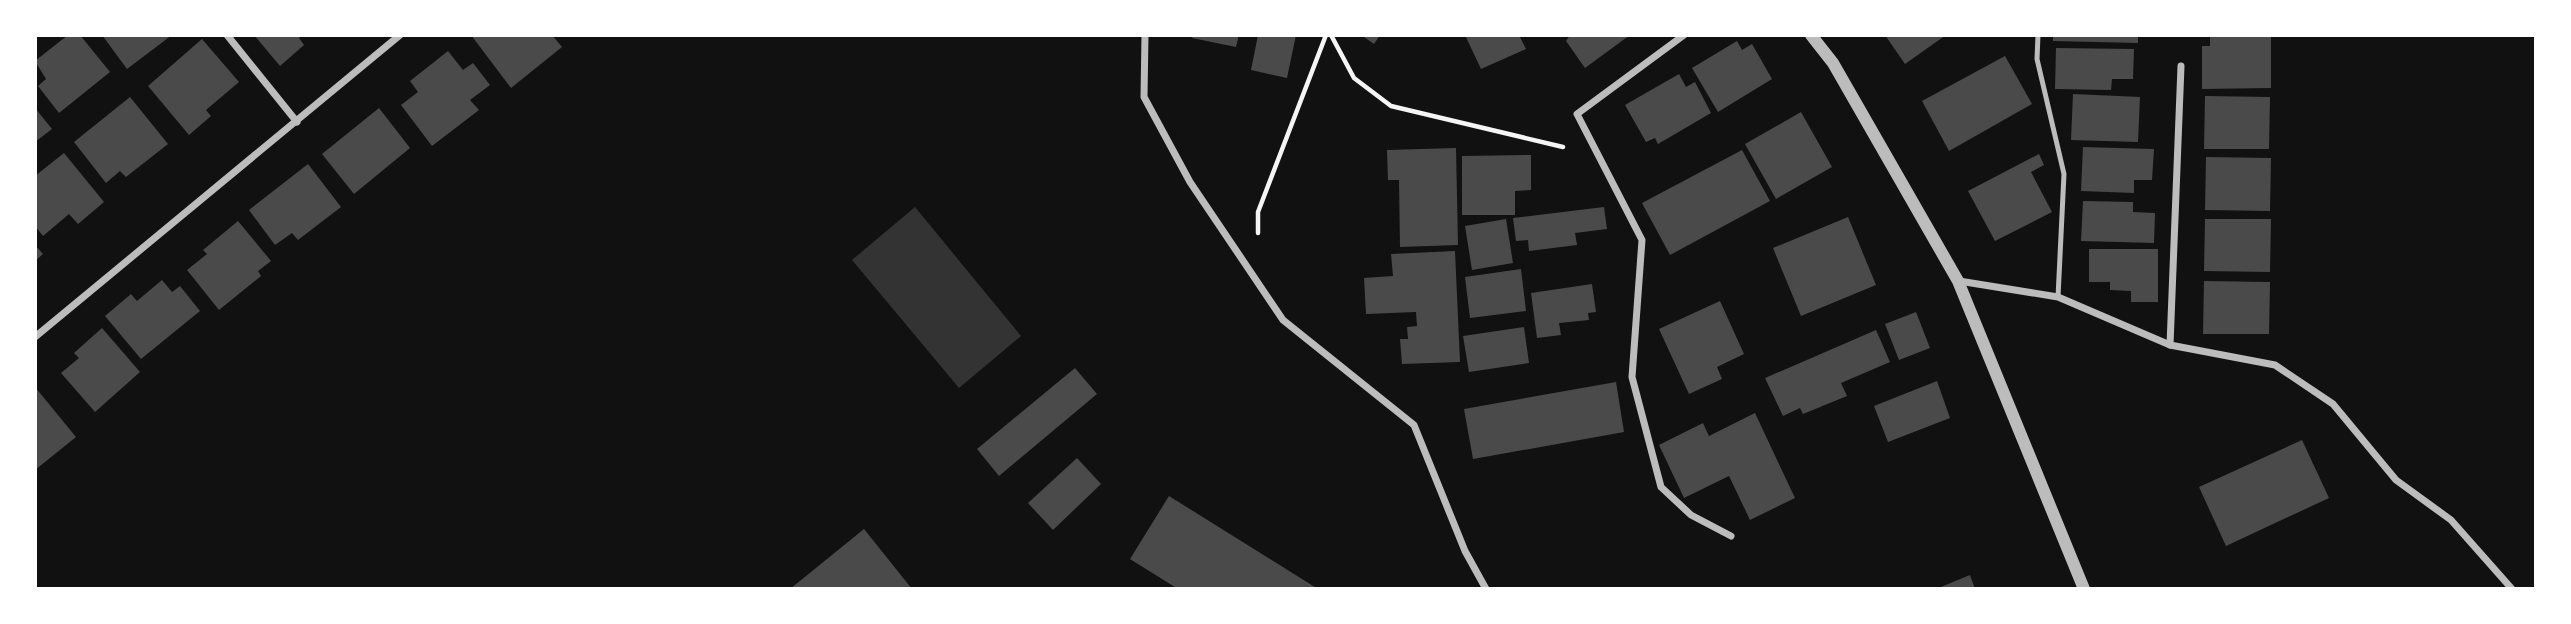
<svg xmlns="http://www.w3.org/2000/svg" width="2571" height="624" viewBox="0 0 2571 624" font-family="Poppins,sans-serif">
<rect width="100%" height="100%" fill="#111"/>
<!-- water -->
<path fill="#333" d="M915 207 1021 336 959 388 852 260Z"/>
<!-- building -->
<g fill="#4a4a4a">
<path d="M68 35H80L110 72 59 113 38 86 46 79 35 61Z"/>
<path d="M102 35H172L127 69Z"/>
<path d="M254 35H302L299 38 304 45 280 66Z"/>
<path d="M471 35H552L562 47 511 88Z"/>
<path d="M1193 35H1239L1236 47 1192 38Z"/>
<path d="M1258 35H1296L1287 78 1251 70Z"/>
<path d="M1361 35H1380L1374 44Z"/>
<path d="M1465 35H1519L1526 49 1481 69Z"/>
<path d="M1570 35H1630L1585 68 1566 41Z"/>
<path d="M1885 35H1946L1905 64Z"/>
<path d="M2053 35H2138V43L2053 41Z"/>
<path d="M2210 35H2271V88L2202 89V46H2210Z"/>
<path d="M202 39 239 82 206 110 211 116 189 135 148 86Z"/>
<path d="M1737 41 1742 50 1752 44 1772 79 1718 112 1692 68Z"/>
<path d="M2056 48 2134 49 2133 79H2112L2111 90 2055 89Z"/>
<path d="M448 51 463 70 473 63 490 85 470 100 479 110 432 146 401 105 418 92 410 81Z"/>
<path d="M2005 56 2032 104 1949 151 1922 101Z"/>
<path d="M1679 74 1686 87 1695 82 1711 113 1658 144 1655 138 1646 142 1625 105Z"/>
<path d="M2073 94 2140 97 2138 142 2071 140Z"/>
<path d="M2205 96 2270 97 2269 149H2204Z"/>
<path d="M130 97 168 144 126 177 120 171 106 183 74 142Z"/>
<path d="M35 108 52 129 35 142Z"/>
<path d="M379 108 410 148 354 194 322 154Z"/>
<path d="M1801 112 1832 167 1776 199 1745 144Z"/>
<path d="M2083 147 2154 149 2152 180H2134V193L2081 191Z"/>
<path d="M1456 148 1458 245 1400 247 1399 180H1388L1387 150Z"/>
<path d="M1742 150 1770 201 1670 255 1642 203Z"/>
<path d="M64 153 104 202 78 224 69 214 43 236 35 226V176Z"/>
<path d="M2039 154 2044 165 2031 172 2052 212 1995 241 1968 191Z"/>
<path d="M1531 155V190L1515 191V215H1462V156Z"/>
<path d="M2206 157 2271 158 2270 211 2205 210Z"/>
<path d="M308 164 341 207 298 240 292 233 275 245 249 210Z"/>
<path d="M2083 201 2133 202V212L2155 213 2154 243 2081 241Z"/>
<path d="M1604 207 1607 229 1575 233 1577 245 1529 251 1528 240 1516 241 1513 218Z"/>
<path d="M1848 217 1876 285 1801 316 1773 248Z"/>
<path d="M1506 219 1513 263 1472 270 1465 226Z"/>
<path d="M2205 219H2271L2270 272 2204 271Z"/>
<path d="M238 221 271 261 258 271 261 276 219 310 187 270 207 254 203 250Z"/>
<path d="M35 245 43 254 35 261Z"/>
<path d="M2089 249H2158V302H2131V291L2110 290V282H2089Z"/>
<path d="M1455 251 1460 362 1402 364 1400 339H1408L1407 327 1417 326 1416 312 1366 314 1364 278 1393 276 1391 254Z"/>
<path d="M1521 269 1526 311 1470 318 1465 277Z"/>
<path d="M162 280 172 292 180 286 200 311 141 359 105 316 131 294 137 301Z"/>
<path d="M2204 281 2270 282 2269 334H2203Z"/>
<path d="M1592 284 1596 312 1588 313 1589 320 1559 323 1561 335 1537 338 1531 293Z"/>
<path d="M1720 301 1744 354 1717 367 1722 379 1689 394 1659 329Z"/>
<path d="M1916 312 1930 348 1899 360 1885 324Z"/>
<path d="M1524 327 1529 363 1469 372 1463 336Z"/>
<path d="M102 328 140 372 95 412 61 373 79 358 74 353Z"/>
<path d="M1876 330 1890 362 1841 383 1847 396 1803 414 1800 408 1783 416 1765 378Z"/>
<path d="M1075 368 1097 394 999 476 977 449Z"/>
<path d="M1937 381 1950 418 1888 442 1874 406Z"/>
<path d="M1616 382 1624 432 1473 459 1464 409Z"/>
<path d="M35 387 76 437 35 470Z"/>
<path d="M1755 413 1795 498 1750 520 1729 476 1684 498 1659 445 1703 423 1709 436Z"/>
<path d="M2302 440 2329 498 2226 546 2199 487Z"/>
<path d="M1077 458 1101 484 1053 530 1028 503Z"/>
<path d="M1169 496 1318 589H1178L1130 559Z"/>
<path d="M864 529 912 589H790Z"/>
<path d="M1970 575 1975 589H1936Z"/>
</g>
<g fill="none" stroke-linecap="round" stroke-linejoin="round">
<!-- path -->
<g stroke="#f5f5f5" stroke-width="4.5">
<path d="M1331 35 1354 78 1391 106 1563 147"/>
<path d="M1258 233V212L1326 35"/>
</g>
<!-- service -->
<path stroke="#bcbcbc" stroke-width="5" d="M2038 35 2037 59 2064 174 2058 297"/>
<!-- minor -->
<g stroke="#bcbcbc" stroke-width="7">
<path d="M227 35 297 122"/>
<path d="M1145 35 1144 97 1190 182 1283 320 1414 425 1465 551 1486 589"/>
<path d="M1684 35 1577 114 1642 240 1632 377 1661 487 1691 515 1731 536"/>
<path d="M1959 281 2058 297 2170 345 2275 365 2333 404 2396 480 2451 520 2512 589"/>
<path d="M35 337 400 35"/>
<path d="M2170 345 2181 66"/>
</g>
<!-- tertiary -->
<path stroke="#bcbcbc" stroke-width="12" d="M1811 35 1833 63 1958 281 2084 589"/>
</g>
<!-- border -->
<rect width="2571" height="624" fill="none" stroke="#ffffff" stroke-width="74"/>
</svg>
